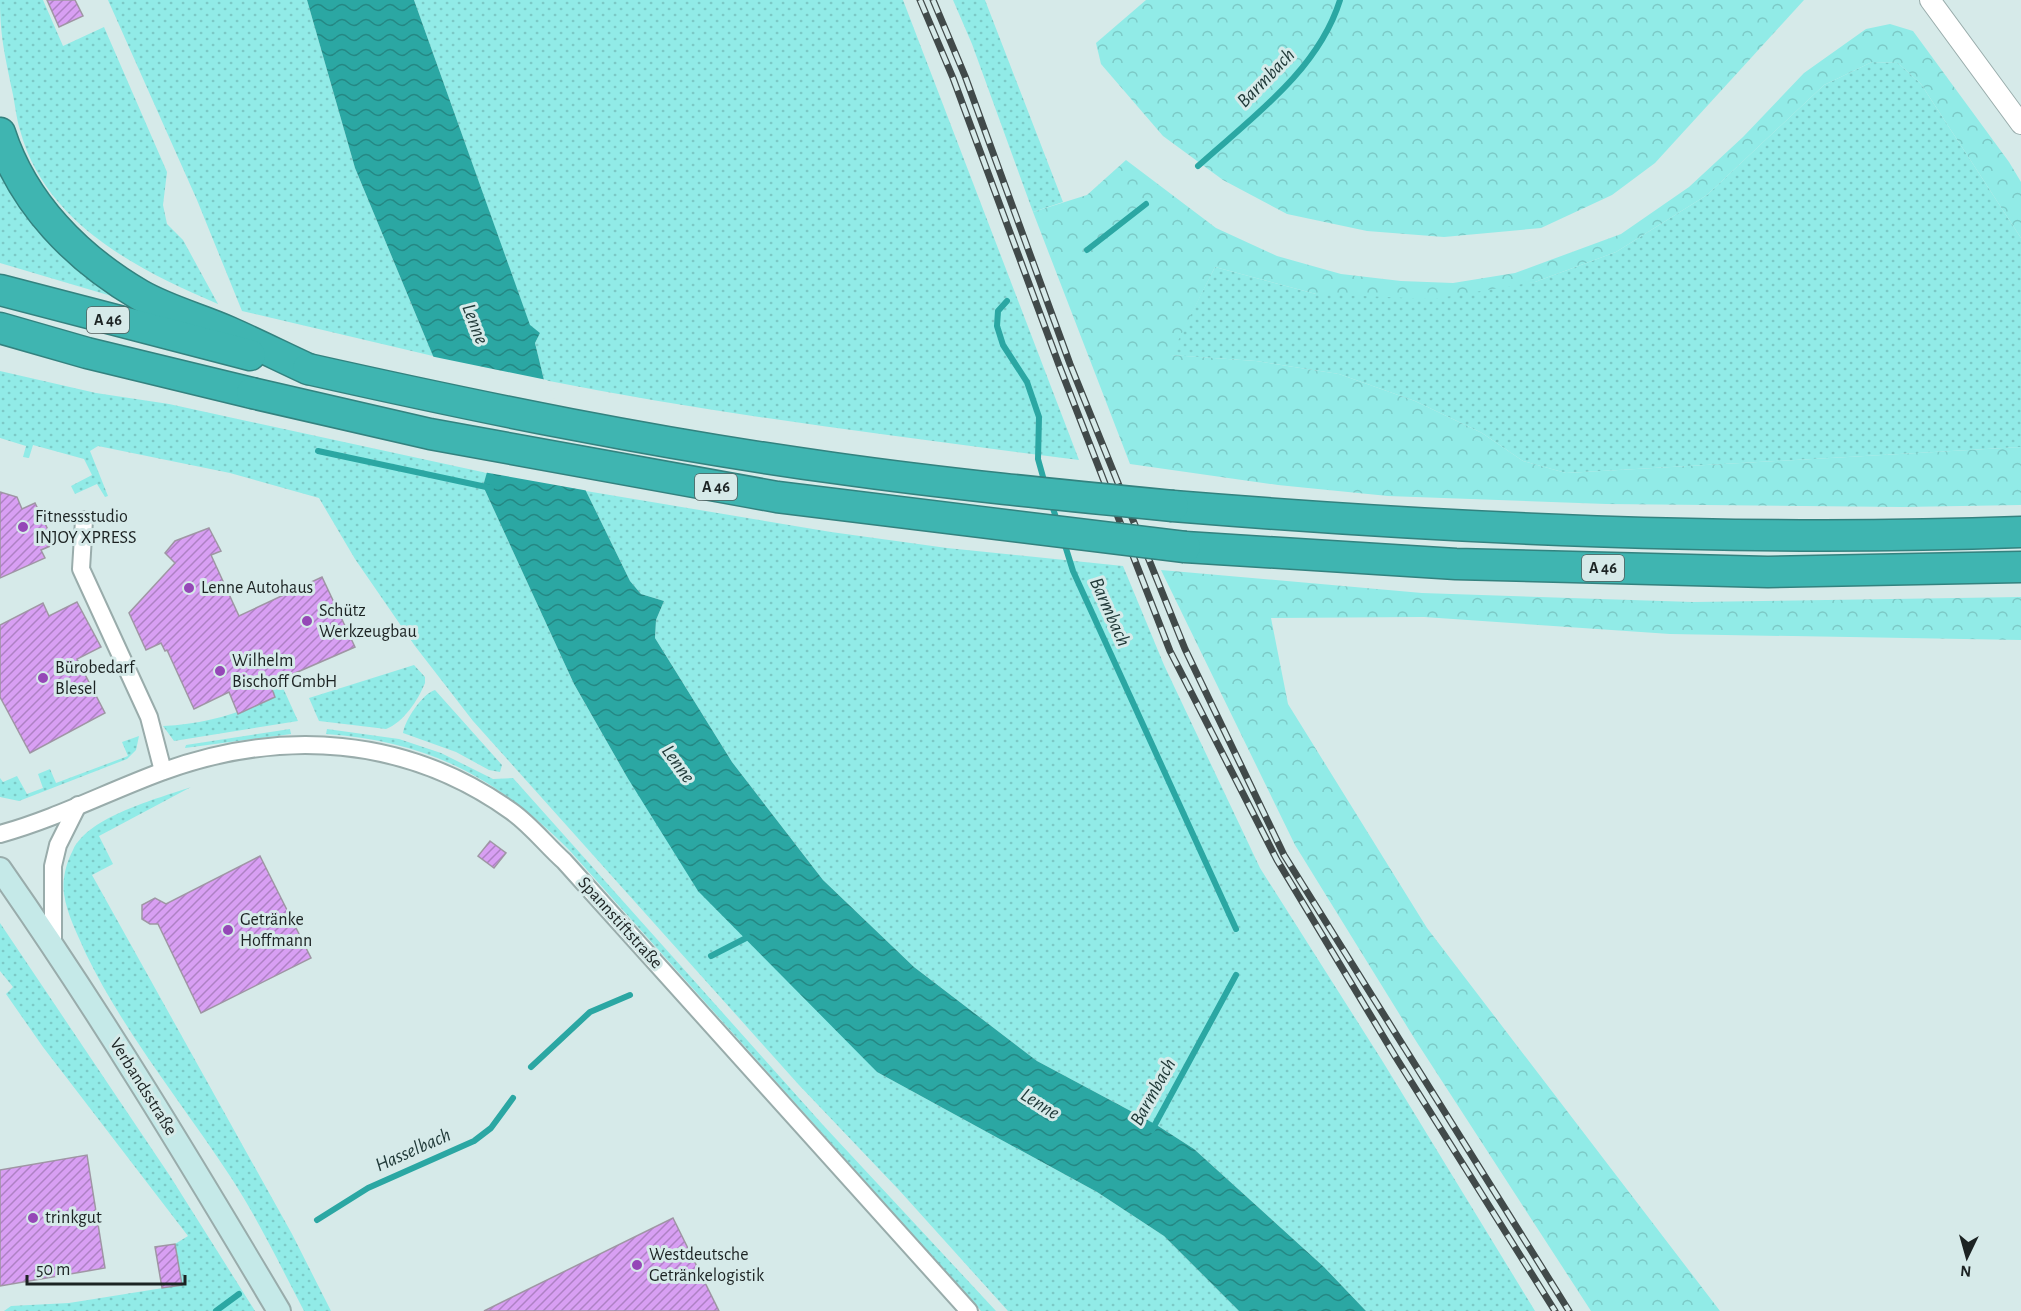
<svg xmlns="http://www.w3.org/2000/svg" width="2021" height="1311" viewBox="0 0 2021 1311" font-family="'Alegreya Sans',sans-serif">
<defs>
<pattern id="grass-dots" width="8" height="8" patternUnits="userSpaceOnUse" patternTransform="scale(1.5)"><rect width="8" height="8" fill="#91ebe7"/><path d="M2 2h.1M6 6h.1" fill="none" stroke="#7cc9c6" stroke-width="1.8" stroke-linecap="round"/></pattern>
<pattern id="forest-crowns" width="20" height="18" patternUnits="userSpaceOnUse" patternTransform="scale(1.5)"><rect width="20" height="18" fill="#91ebe7"/><path d="M2 6a3 3 0 1 1 6 0M12 15a3 3 0 1 1 6 0" fill="none" stroke="#7cc9c6"/></pattern>
<pattern id="water-waves" width="16" height="10" patternUnits="userSpaceOnUse" patternTransform="scale(1.5)"><rect width="16" height="10" fill="#2ba7a3"/><path d="M0 5q4-4 8 0t8 0" fill="none" stroke="#248884"/></pattern>
<pattern id="building-hatch" width="6" height="6" patternUnits="userSpaceOnUse" patternTransform="scale(1.5)"><rect width="6" height="6" fill="#d89ff3"/><path d="M-1 1l2-2M0 6l6-6M5 7l2-2" fill="none" stroke="#ae81c4"/></pattern>
</defs>
<rect width="100%" height="100%" fill="#d6eae9"/>
<!-- grass -->
<g fill="url(#grass-dots)">
<path d="M0 0H43L63 46 104 27 167 172 163 205 167 224 183 240 218 304C136 269 45 223 20 130 16 117 15 103 12 90 5 55 0 36 0 0Z"/>
<path d="M108 0H307L355 168 433 356 242 311 197 200Z"/>
<path d="M414 0H903L1079 460C900 437 721 415 544 380L535 343 540 333 530 326Z"/>
<path d="M953 0H985L1063 202 1033 212 972 44Z"/>
<path d="M1872 62 1898 63 1921 84 2021 238V447L1566 473 1523 461 1482 433 1415 401 1339 374 1256 361 1170 355 1215 267 1316 294 1535 282 1616 252 1707 195 1824 85Z"/>
<path d="M0 160 145 306 0 263Z"/>
<path d="M0 371 96 393 169 404 487 473 483 486 574 684 627 777 877 1072 1097 1192 1164 1236 1239 1311H1008L899 1190 799 1085 473 721 415 646 355 559 319 498 230 473 98 446 90 451 108 496 105 497 97 484 75 494 71 486 92 475 84 459 33 445 29 458 23 457 26 446 0 438Z"/>
<path d="M586 491 831 532 947 548 1123 566 1164 665 1260 868 1383 1062 1535 1311H1366L1324 1267 1194 1149 1155 1124 1037 1061 914 967 823 880 732 762 655 638 656 620 664 601 641 594 630 581Z"/>
<path d="M249 613 298 721 174 741 163 726C204 724 238 714 275 697L240 616Z"/>
<path d="M414 665 425 677V683C418 700 404 722 386 729L319 721 309 698Z"/>
<path d="M435 690 502 765 500 772 489 770 456 752 403 733C405 720 422 694 435 690Z"/>
<path d="M290 729 291 734 185 748 186 745Z"/>
<path d="M327 729 399 739 441 753 493 779 513 778 823 1125 996 1311H981L571 852C499 779 430 741 326 734Z"/>
<path d="M139 736 136 750 127 759 19 801 0 797V778L3 782 17 776 27 794 43 788 38 774 50 769 56 783 128 756 122 742Z"/>
<path d="M191 787 99 836 113 864 92 875 292 1234 331 1311H304C281 1267 259 1221 232 1179 183 1104 125 1034 86 954 78 935 67 915 64 894 62 880 66 863 73 850 89 816 157 799 191 787Z"/>
<path d="M0 923 170 1176 255 1311H4L11 1306 69 1303 182 1285 175 1244 188 1236 43 1047 6 994 13 987 0 971Z"/>
</g>
<!-- forest -->
<g fill="url(#forest-crowns)">
<path d="M1146 0H1804L1655 163 1612 195 1541 228 1444 237 1367 231 1287 214 1223 180 1163 136 1101 64 1096 43Z"/>
<path d="M1890 24 1913 31 2009 162 2021 182V238L1921 84 1898 63 1872 62 1824 85 1707 195 1616 252 1535 282 1433 299 1316 294 1215 267 1171 355 1256 361 1339 374 1415 401 1482 433 1523 461 1566 473 2021 447V505L1902 507 1606 504 1388 496 1278 485 1130 464 1033 212 1087 195 1126 160 1216 228 1277 256 1341 274 1401 281 1453 283 1515 273 1621 234 1689 187 1743 137 1804 73 1866 29Z"/>
<path d="M1161 570 1422 593 1693 602 2021 597V640L1670 634 1424 617 1271 618 1288 704 1427 928 1720 1311H1591L1416 1041 1295 845Z"/>
</g>
<!-- water -->
<path fill="url(#water-waves)" d="M307 0H414L530 325 540 333 535 343 544 380 586 491 630 581 641 594 664 601 656 620 655 638 732 762 823 880 914 967 1037 1061 1155 1124 1194 1149 1324 1267 1366 1311H1239L1164 1236 1097 1192 877 1072 698 891 627 777 574 684 483 486 487 472 433 356 355 168Z"/>
<!-- pier -->
<path fill="#d6eae9" d="M430 356 547 380 589 491 483 472Z"/>
<g fill="none" stroke-linecap="round" stroke-linejoin="round">
<!-- stream -->
<g stroke="#2ba7a3" stroke-width="6">
<path d="M1198 166C1251 118 1318 71 1340 0"/>
<path d="M1087 250 1146 204"/>
<path d="M1007 301 998 311 997 326 1003 345 1027 382 1039 417 1038 459 1045 484"/>
<path d="M318 451 491 488"/>
<path d="M1051 502 1058 524"/>
<path d="M1064 542 1073 571 1236 929"/>
<path d="M711 956 748 937"/>
<path d="M531 1067 590 1012 630 995"/>
<path d="M1152 1130 1236 975"/>
<path d="M317 1220 368 1188 474 1141 491 1128 513 1098"/>
<path d="M216 1311 239 1294"/>
</g>
</g>
<!-- building -->
<g fill="url(#building-hatch)" stroke="#9f96a4" stroke-width="1.5">
<path d="M47 0H75L83 16 59 27Z"/>
<path d="M0 492 17 497 22 509 35 503 55 544 41 550 45 558 0 578Z"/>
<path d="M209 528 221 551 211 555 239 616 322 577 355 647 270 684 275 697 238 714 229 692 194 709 167 650 165 651 161 643 146 650 129 613 175 563 165 553 175 541Z"/>
<path d="M77 602 101 647 77 659 105 713 30 753 0 697V625L43 603 49 616Z"/>
<path d="M490 841 506 853 494 868 478 856Z"/>
<path d="M260 856 311 958 201 1013 158 924H150L142 919V905L155 898 166 904Z"/>
<path d="M87 1155 105 1268 0 1286V1170Z"/>
<path d="M673 1218 719 1311H484Z"/>
<path d="M175 1244 182 1285 162 1288 155 1247Z"/>
</g>
<g fill="none" stroke-linecap="round" stroke-linejoin="round">
<defs>
<g id="minor">
<path d="M84 520 81 569 149 717 163 771"/>
<path d="M0 834C55 819 107 792 161 772 281 728 406 736 511 811 531 825 546 845 564 861L969 1311"/>
<path d="M53 945V866L58 845 78 805"/>
</g>
<path id="tertiary" d="M1930 0 2021 124"/>
<path id="secondary" d="M0 869C100 1012 190 1161 279 1311"/>
<g id="motorway">
<path d="M0 133C23 204 77 258 140 295 168 311 200 319 229 332 256 344 282 357 308 369"/>
<path d="M0 290 250 355"/>
<path d="M0 328 87 353 252 393"/>
<path d="M1173 506C1455 529 1738 542 2021 532"/>
<path d="M1185 547 1456 564 1768 572 2021 567"/>
</g>
</defs>
<!-- minor casing -->
<use href="#minor" stroke="#99acab" stroke-width="20"/>
<!-- tertiary casing -->
<use href="#tertiary" stroke="#99acab" stroke-width="22"/>
<!-- secondary casing -->
<use href="#secondary" stroke="#99acab" stroke-width="26"/>
<!-- motorway casing -->
<use href="#motorway" stroke="#33827f" stroke-width="33"/>
<!-- minor -->
<use href="#minor" stroke="#fff" stroke-width="16"/>
<!-- tertiary -->
<use href="#tertiary" stroke="#fff" stroke-width="20"/>
<!-- secondary -->
<use href="#secondary" stroke="#c5e9e8" stroke-width="22"/>
<!-- motorway -->
<use href="#motorway" stroke="#3fb5b1" stroke-width="30"/>
<defs>
<g id="rail">
<path d="M920 0 953 78 1059 365 1170 651 1277 860 1395 1056 1555 1311"/>
<path d="M933 0 965 76 1070 364 1185 649 1284 855 1569 1311"/>
</g>
</defs>
<!-- rail casing -->
<use href="#rail" stroke="#414a4a" stroke-width="7"/>
<!-- rail -->
<use href="#rail" stroke="#d6eae9" stroke-width="4.5" stroke-dasharray="14" stroke-linecap="butt"/>
<defs>
<g id="motorway-bridge">
<path d="M308 369C482 408 658 444 834 468 947 484 1060 495 1173 506"/>
<path d="M252 393 430 434 777 497 1185 547"/>
</g>
</defs>
<!-- motorway-bridge casing -->
<use href="#motorway-bridge" stroke="#33827f" stroke-width="33" stroke-linecap="butt"/>
<!-- motorway-bridge -->
<use href="#motorway-bridge" stroke="#3fb5b1" stroke-width="30"/>
</g>
<!-- markers -->
<g fill="#9547b7" stroke="#d6eae9" stroke-width="2">
<circle cx="23" cy="527" r="6"/>
<circle cx="189" cy="588" r="6"/>
<circle cx="307" cy="621" r="6"/>
<circle cx="220" cy="671" r="6"/>
<circle cx="43" cy="678" r="6"/>
<circle cx="228" cy="930" r="6"/>
<circle cx="33" cy="1218" r="6"/>
<circle cx="637" cy="1265" r="6"/>
</g>
<g text-anchor="middle" dominant-baseline="central" stroke-width="6" stroke-linejoin="round" paint-order="stroke">
<!-- shield labels -->
<g fill="#d6eae9" stroke="#545f5e" stroke-width="1.5">
<rect x="87" y="307" width="42" height="26" rx="4.5"/>
<rect x="695" y="474" width="42" height="26" rx="4.5"/>
<rect x="1582" y="555" width="42" height="26" rx="4.5"/>
</g>
<g font-size="16" font-weight="bold" fill="#1c2323">
<text x="108" y="320">A 46</text>
<text x="716" y="487">A 46</text>
<text x="1603" y="568">A 46</text>
</g>
<!-- poi labels -->
<g font-size="18" fill="#1c2323" stroke="#d6eae9" text-anchor="start">
<text x="35" y="517">Fitnessstudio<tspan x="35" dy="21">INJOY XPRESS</tspan></text>
<text x="201" y="588">Lenne Autohaus</text>
<text x="319" y="611">Schütz<tspan x="319" dy="21">Werkzeugbau</tspan></text>
<text x="232" y="661">Wilhelm<tspan x="232" dy="21">Bischoff GmbH</tspan></text>
<text x="55" y="668">Bürobedarf<tspan x="55" dy="21">Blesel</tspan></text>
<text x="240" y="920">Getränke<tspan x="240" dy="21">Hoffmann</tspan></text>
<text x="45" y="1218">trinkgut</text>
<text x="649" y="1255">Westdeutsche<tspan x="649" dy="21">Getränkelogistik</tspan></text>
</g>
<!-- street labels -->
<g font-size="18" fill="#1c2323" stroke="#d6eae9">
<text transform="translate(620 923) rotate(48)">Spannstiftstraße</text>
<text transform="translate(143 1087) rotate(58)">Verbandsstraße</text>
</g>
<!-- water labels -->
<g font-size="20" font-style="italic" fill="#213a39" stroke="#d6eae9">
<text transform="translate(1266 78) rotate(-46)">Barmbach</text>
<text transform="translate(475 324) rotate(69)">Lenne</text>
<text transform="translate(1110 612) rotate(66)">Barmbach</text>
<text transform="translate(678 764) rotate(54)">Lenne</text>
<text transform="translate(1153 1092) rotate(-61)">Barmbach</text>
<text transform="translate(1040 1104) rotate(32)">Lenne</text>
<text transform="translate(413 1150) rotate(-24)">Hasselbach</text>
</g>
</g>
<!-- north arrow -->
<g transform="translate(1967 1257) rotate(185)" stroke="#d6eae9" stroke-width="4.5" paint-order="stroke">
<path d="M0-4.5L10 22L0 15L-10 22Z" fill="#1c2323"/>
<text y="-9" font-size="16" font-weight="bold" text-anchor="middle" fill="#1c2323">N</text>
</g>
<!-- scale -->
<path d="M27 1275v9h158v-9" fill="none" stroke="#1c2323" stroke-width="3"/>
<text x="36" y="1275" font-size="18" fill="#1c2323" stroke="#d6eae9" stroke-width="4.5" paint-order="stroke">50 m</text>
</svg>
